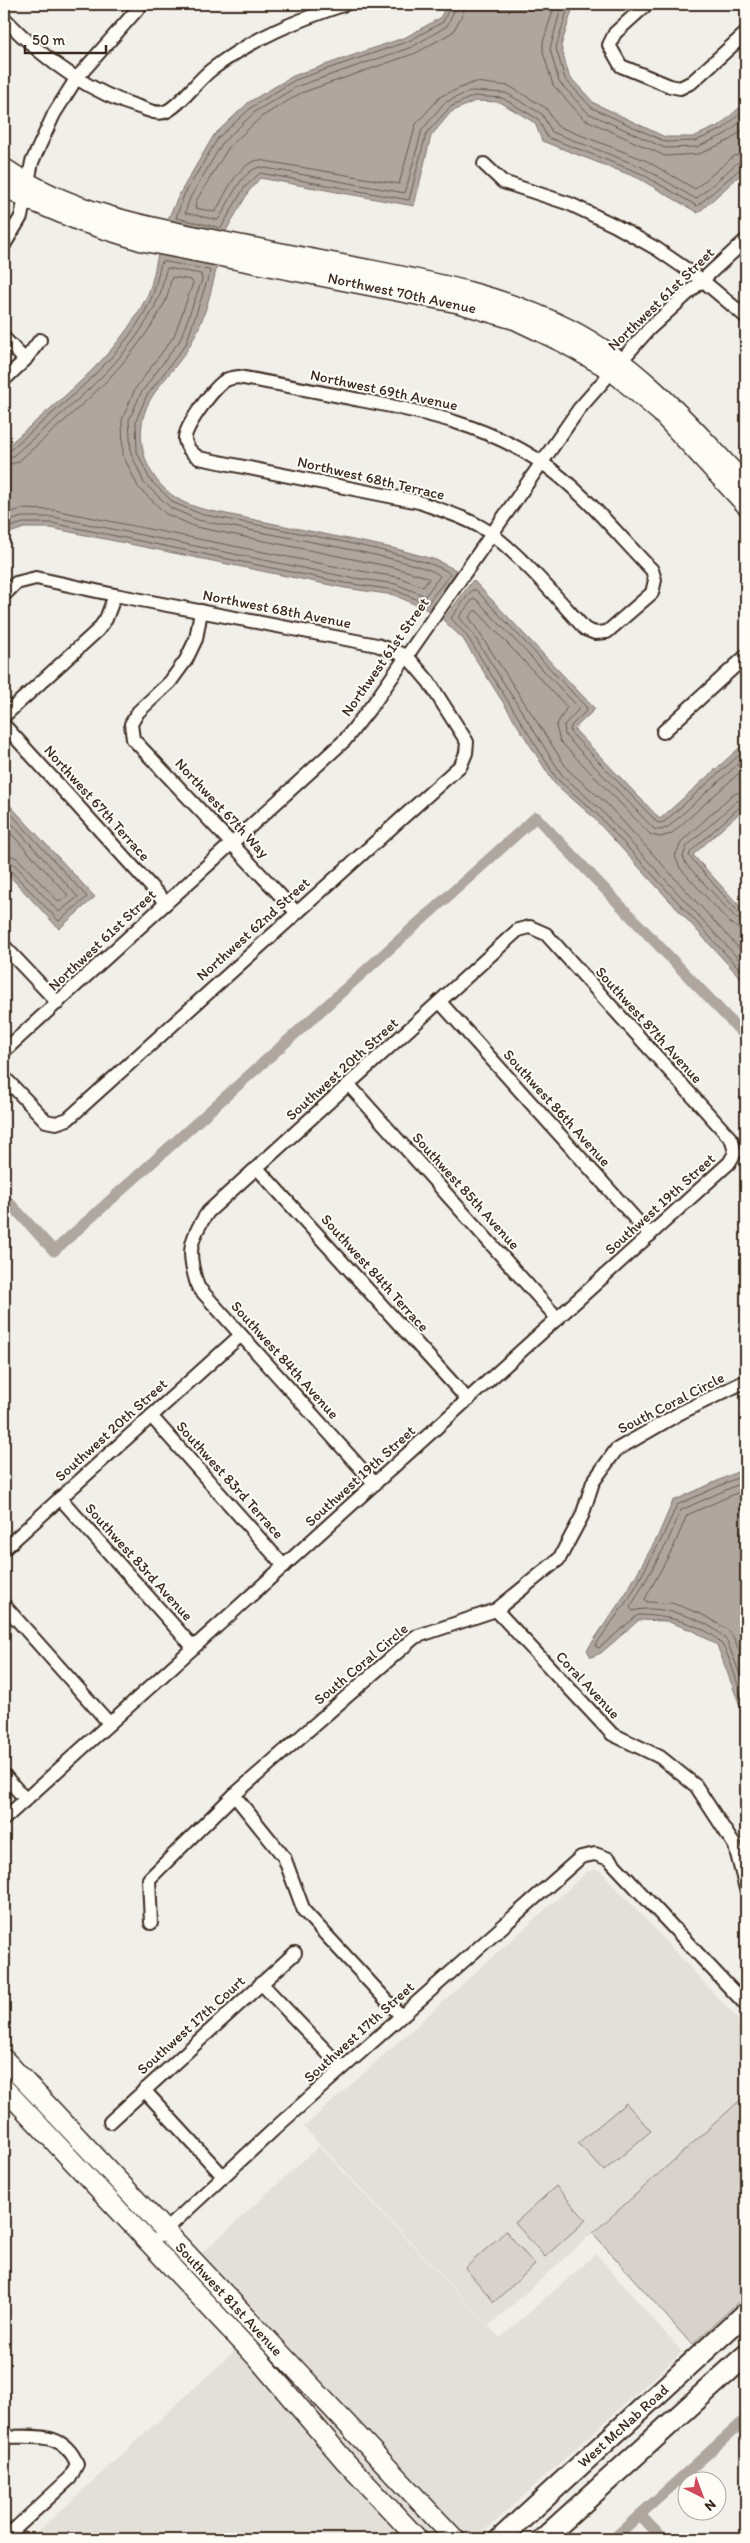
<svg xmlns="http://www.w3.org/2000/svg" width="750" height="2543" viewBox="0 0 750 2543" font-family="Itim,sans-serif">
<rect width="100%" height="100%" fill="#f1efea"/>
<filter id="ink" filterUnits="userSpaceOnUse"><feTurbulence type="fractalNoise" baseFrequency=".02" numOctaves="2"/><feDisplacementMap in="SourceGraphic" scale="10" xChannelSelector="R" yChannelSelector="G"/><feConvolveMatrix kernelMatrix="1 2 1 2 8 2 1 2 1" color-interpolation-filters="sRGB"/></filter>
<g filter="url(#ink)">
<!-- built -->
<g fill="#e3e0da">
<path d="M592 1870H600L746 2028V2095L489 2326 304 2127 587 1872Z"/>
<path d="M319 2146 500 2338 596 2254 682 2352 476 2539H30L267 2321 202 2253Z"/>
</g>
<!-- green -->
<g fill="#d7d2cc" stroke="#897e75">
<path d="M746 2095V2295L692 2345 593 2233Z"/>
<path d="M626 2103 651 2131 604 2171 578 2143Z"/>
<path d="M556 2186 586 2220 545 2257 515 2223Z"/>
<path d="M506 2231 535 2265 494 2302 465 2268Z"/>
</g>
<!-- water -->
<g fill="#aea69f" stroke="#80746b">
<path d="M447 4H574L561 46 569 76 594 103 665 137H693L720 125 746 102V170L698 213 638 178 542 141 535 123 500 102 475 101 451 112 431 136 414 206 260 178 249 191 224 234 167 221 180 193 214 135 249 102 293 76 406 37 440 18Z"/>
<path d="M158 254 217 266C211 292 204 322 190 345 179 365 161 381 150 400 131 434 144 479 178 499 185 504 194 506 202 509L397 549 436 560 458 571 430 611 394 595 345 588 51 528H24L4 535V449C55 403 118 358 148 294 153 282 155 267 158 254Z"/>
<path d="M473 580 595 709 574 729 660 819 746 742V807L693 855 746 913V984L592 816 554 783 463 639 443 620Z"/>
<path d="M4 799 95 897 59 929 4 870Z"/>
<path d="M746 1468V1722L717 1645 694 1631 666 1621 639 1620 601 1653 591 1657 587 1650 626 1593 657 1538 673 1501Z"/>
</g>
<g fill="none" stroke-linecap="round" stroke-linejoin="round">
<!-- shore -->
<g stroke="#695c52" stroke-width="1">
<path d="M451 4 443 22 409 41 295 80 253 106 218 138 184 195 176 218 221 228 244 188 260 173 409 200 426 134 450 107 474 96 502 98 538 119 547 137 640 173 697 206 741 168 746 167"/>
<path d="M457 4 447 26 412 47 298 86 256 111 223 142 190 198 185 213 218 220C229 205 239 172 260 167L405 193 422 130 444 103 470 91 506 93 542 114 552 132 642 167 696 199 737 163 746 161"/>
<path d="M465 4 463 13 453 32 416 53 301 93 261 117 229 147 196 201 195 208 215 212C226 195 236 164 259 160L399 184 416 124 441 96 475 82 509 86 546 108 557 126 645 160 695 189 734 156 746 153"/>
<path d="M555 4 543 42V52L553 85 584 119 665 156 699 154 730 140 746 127"/>
<path d="M562 4 550 49 559 82 588 113 665 148 697 147 726 134 746 117"/>
<path d="M569 4 556 48 565 79 592 108 666 142 695 141 723 129 746 108"/>
<path d="M4 453 9 451C55 410 132 352 153 294 157 283 158 271 162 261L209 270 210 272 186 344 146 397 136 421 137 452 150 480 174 503 201 514C237 522 435 555 450 574L427 604 395 590 345 583 52 523H23L4 529"/>
<path d="M4 459 13 456C63 411 132 361 159 297 163 288 163 277 167 268L201 274 202 280 180 340 141 393 129 420 131 453 144 483 171 508 198 520C232 528 429 560 440 576L425 596 396 584 347 577 53 517H22L4 523"/>
<path d="M4 466 18 462C72 413 131 368 165 302 169 295 169 285 172 277L191 280 193 283 174 336 135 389 122 420 123 455 138 487 166 514 196 527 392 567 427 577 429 579 423 587 398 577 348 569 54 510 21 509 4 515"/>
<path d="M746 749 664 822 658 823 570 732 571 726 586 711 587 708 476 590H472L451 618 467 636 557 779 596 813 746 976"/>
<path d="M746 757 668 827 661 830 654 829 565 735 564 725 578 710V707L476 599H473L459 617 472 633 562 775 600 809 746 967"/>
<path d="M746 767 671 834 660 837 651 835 560 741 556 726 567 707 477 611H474L469 617 568 770 606 803 746 956"/>
<path d="M746 790 732 795 682 841 675 856 680 868 730 923 738 928 746 929"/>
<path d="M746 798 737 801 687 846 683 856 686 864 736 918 746 922"/>
<path d="M746 804 741 806 691 851 689 856 740 914 746 915"/>
<path d="M4 806 87 897 59 921 9 869 4 867"/>
<path d="M4 815 78 897 59 912 14 864 4 861"/>
<path d="M4 826 67 894V897L59 902 17 858 4 853"/>
<path d="M746 1474 677 1505 661 1540 631 1595 595 1646 599 1648 638 1615C662 1615 703 1623 720 1642 729 1651 741 1696 746 1710"/>
<path d="M746 1481 681 1510 667 1543 630 1608 633 1611C657 1603 713 1620 727 1641L746 1690"/>
<path d="M746 1489 687 1515 674 1546 645 1599 647 1602 672 1603 701 1614 727 1629 734 1638 746 1669"/>
</g>
<!-- canal -->
<g stroke="#aea69f" stroke-width="11">
<path d="M4 1197 54 1251 536 817 746 1037"/>
<path d="M640 2515 663 2539"/>
<path d="M613 2539 746 2419"/>
</g>
<defs>
<g id="street">
<path d="M647 4 615 33 609 45 621 66 670 86 680 88 692 82 746 33"/>
<path d="M4 18C42 58 88 92 142 108 150 111 159 115 167 111 180 105 198 80 211 70 253 38 297 20 346 4"/>
<path d="M484 164 503 182 570 204 614 225 657 249 702 280 746 317"/>
<path d="M4 245 21 217 32 162 54 114 76 79 142 4"/>
<path d="M4 338 25 360"/>
<path d="M238 377C279 384 319 392 360 400 424 412 486 425 541 462 583 491 617 534 652 570L655 580 652 593 607 632 595 633 585 629C556 597 527 562 493 535 472 519 443 511 419 502L199 458C192 453 187 449 185 440 183 428 215 386 226 380 229 378 234 378 238 377Z"/>
<path d="M4 380 25 360 40 340"/>
<path d="M4 595 16 583 36 578 115 595 377 645 407 656 429 682 467 742 466 753 461 765 68 1119 56 1123 46 1121 4 1077"/>
<path d="M201 611 196 639 186 660 170 682 138 712 131 724 133 739 296 912"/>
<path d="M4 716 98 630 106 619 115 595"/>
<path d="M4 725 166 903"/>
<path d="M663 732 746 656"/>
<path d="M4 946 58 1003"/>
<path d="M440 1002 650 1235"/>
<path d="M4 1051 345 740 374 703 579 409 649 329 746 240"/>
<path d="M349 1085 558 1319"/>
<path d="M257 1168 468 1400"/>
<path d="M151 1416 284 1566"/>
<path d="M60 1498 193 1647"/>
<path d="M4 1549 241 1335"/>
<path d="M4 1605 109 1723"/>
<path d="M496 1610 612 1734 660 1757 696 1786 735 1846 746 1889"/>
<path d="M4 1775 26 1800"/>
<path d="M234 1795 284 1857 304 1911 401 2016"/>
<path d="M4 1819 729 1163 735 1153 732 1140 546 934 530 927 518 930 208 1212C188 1241 187 1254 198 1287L375 1484"/>
<path d="M151 1923 149 1879 234 1795 415 1637 496 1610 559 1559 582 1516 593 1482 616 1450 680 1413 746 1381"/>
<path d="M261 1983 342 2068"/>
<path d="M144 2090 223 2176"/>
<path d="M110 2122 295 1953"/>
<path d="M160 2235 282 2122 581 1857 595 1854 609 1859 746 2005"/>
<path d="M4 2437C34 2437 64 2431 77 2464L70 2478 4 2539"/>
</g>
<g id="secondary">
<path d="M4 168C67 211 141 226 215 240 265 250 316 260 366 269 437 283 504 296 569 329 640 365 692 428 746 485"/>
<path d="M4 185 25 198 82 222 142 241 458 303 516 320 564 343 611 370 661 413 746 505"/>
<path d="M4 2059 455 2539"/>
<path d="M4 2088 258 2359 345 2461 418 2539"/>
</g>
<g id="primary">
<path d="M500 2539 746 2313"/>
<path d="M543 2539 746 2355"/>
</g>
</defs>
<!-- street casing -->
<use href="#street" stroke="#3b2a1e" stroke-width="16"/>
<!-- secondary casing -->
<use href="#secondary" stroke="#3b2a1e" stroke-width="22"/>
<!-- primary casing -->
<use href="#primary" stroke="#3b2a1e" stroke-width="24"/>
<!-- street -->
<use href="#street" stroke="#fdfcf7" stroke-width="12"/>
<!-- secondary -->
<use href="#secondary" stroke="#fdfcf7" stroke-width="19"/>
<!-- primary -->
<use href="#primary" stroke="#fdfcf7" stroke-width="20"/>
</g>
</g>
<g text-anchor="middle" dominant-baseline="central" stroke-width="4" stroke-linejoin="round" paint-order="stroke">
<!-- street labels -->
<g font-size="15" fill="#3b2a1e" stroke="#fdfcf7">
<text transform="translate(402 293) rotate(12)">Northwest 70th Avenue</text>
<text transform="translate(661 299) rotate(-44)">Northwest 61st Street</text>
<text transform="translate(384 390) rotate(12)">Northwest 69th Avenue</text>
<text transform="translate(371 478) rotate(13)">Northwest 68th Terrace</text>
<text transform="translate(277 609) rotate(11)">Northwest 68th Avenue</text>
<text transform="translate(385 657) rotate(-55)">Northwest 61st Street</text>
<text transform="translate(97 803) rotate(48)">Northwest 67th Terrace</text>
<text transform="translate(222 808) rotate(47)">Northwest 67th Way</text>
<text transform="translate(253 929) rotate(-42)">Northwest 62nd Street</text>
<text transform="translate(102 940) rotate(-43)">Northwest 61st Street</text>
<text transform="translate(649 1025) rotate(48)">Southwest 87th Avenue</text>
<text transform="translate(342 1069) rotate(-42)">Southwest 20th Street</text>
<text transform="translate(557 1108) rotate(48)">Southwest 86th Avenue</text>
<text transform="translate(466 1191) rotate(48)">Southwest 85th Avenue</text>
<text transform="translate(660 1204) rotate(-42)">Southwest 19th Street</text>
<text transform="translate(375 1273) rotate(48)">Southwest 84th Terrace</text>
<text transform="translate(285 1360) rotate(48)">Southwest 84th Avenue</text>
<text transform="translate(671 1403) rotate(-27)">South Coral Circle</text>
<text transform="translate(111 1430) rotate(-42)">Southwest 20th Street</text>
<text transform="translate(360 1476) rotate(-42)">Southwest 19th Street</text>
<text transform="translate(230 1480) rotate(48)">Southwest 83rd Terrace</text>
<text transform="translate(139 1562) rotate(48)">Southwest 83rd Avenue</text>
<text transform="translate(361 1664) rotate(-40)">South Coral Circle</text>
<text transform="translate(588 1685) rotate(47)">Coral Avenue</text>
<text transform="translate(191 2025) rotate(-42)">Southwest 17th Court</text>
<text transform="translate(359 2032) rotate(-42)">Southwest 17th Street</text>
<text transform="translate(229 2299) rotate(47)">Southwest 81st Avenue</text>
<text transform="translate(623 2426) rotate(-42)">West McNab Road</text>
</g>
</g>
<!-- margin -->
<rect width="750" height="2543" fill="none" stroke="#fdfcf7" stroke-width="20"/>
<rect x="10" y="10" width="730" height="2523" fill="none" stroke="#3b2a1e" stroke-width="2" filter="url(#ink)"/>
<!-- north arrow -->
<g transform="translate(702 2496) rotate(138)"><circle r="24" fill="#fdfcf7" stroke="#afa8a0"/>
<path d="M0-4L9 19L0 12L-9 19Z" fill="#d1495b"/>
<text y="-8" font-size="14" font-weight="bold" text-anchor="middle" fill="#3b2a1e">N</text>
</g>
<!-- scale -->
<path d="M25 45v8h81v-8" fill="none" stroke="#3b2a1e" stroke-width="2.5"/>
<text x="32" y="45" font-size="15" fill="#3b2a1e" stroke="#fdfcf7" stroke-width="4" paint-order="stroke">50 m</text>
</svg>
